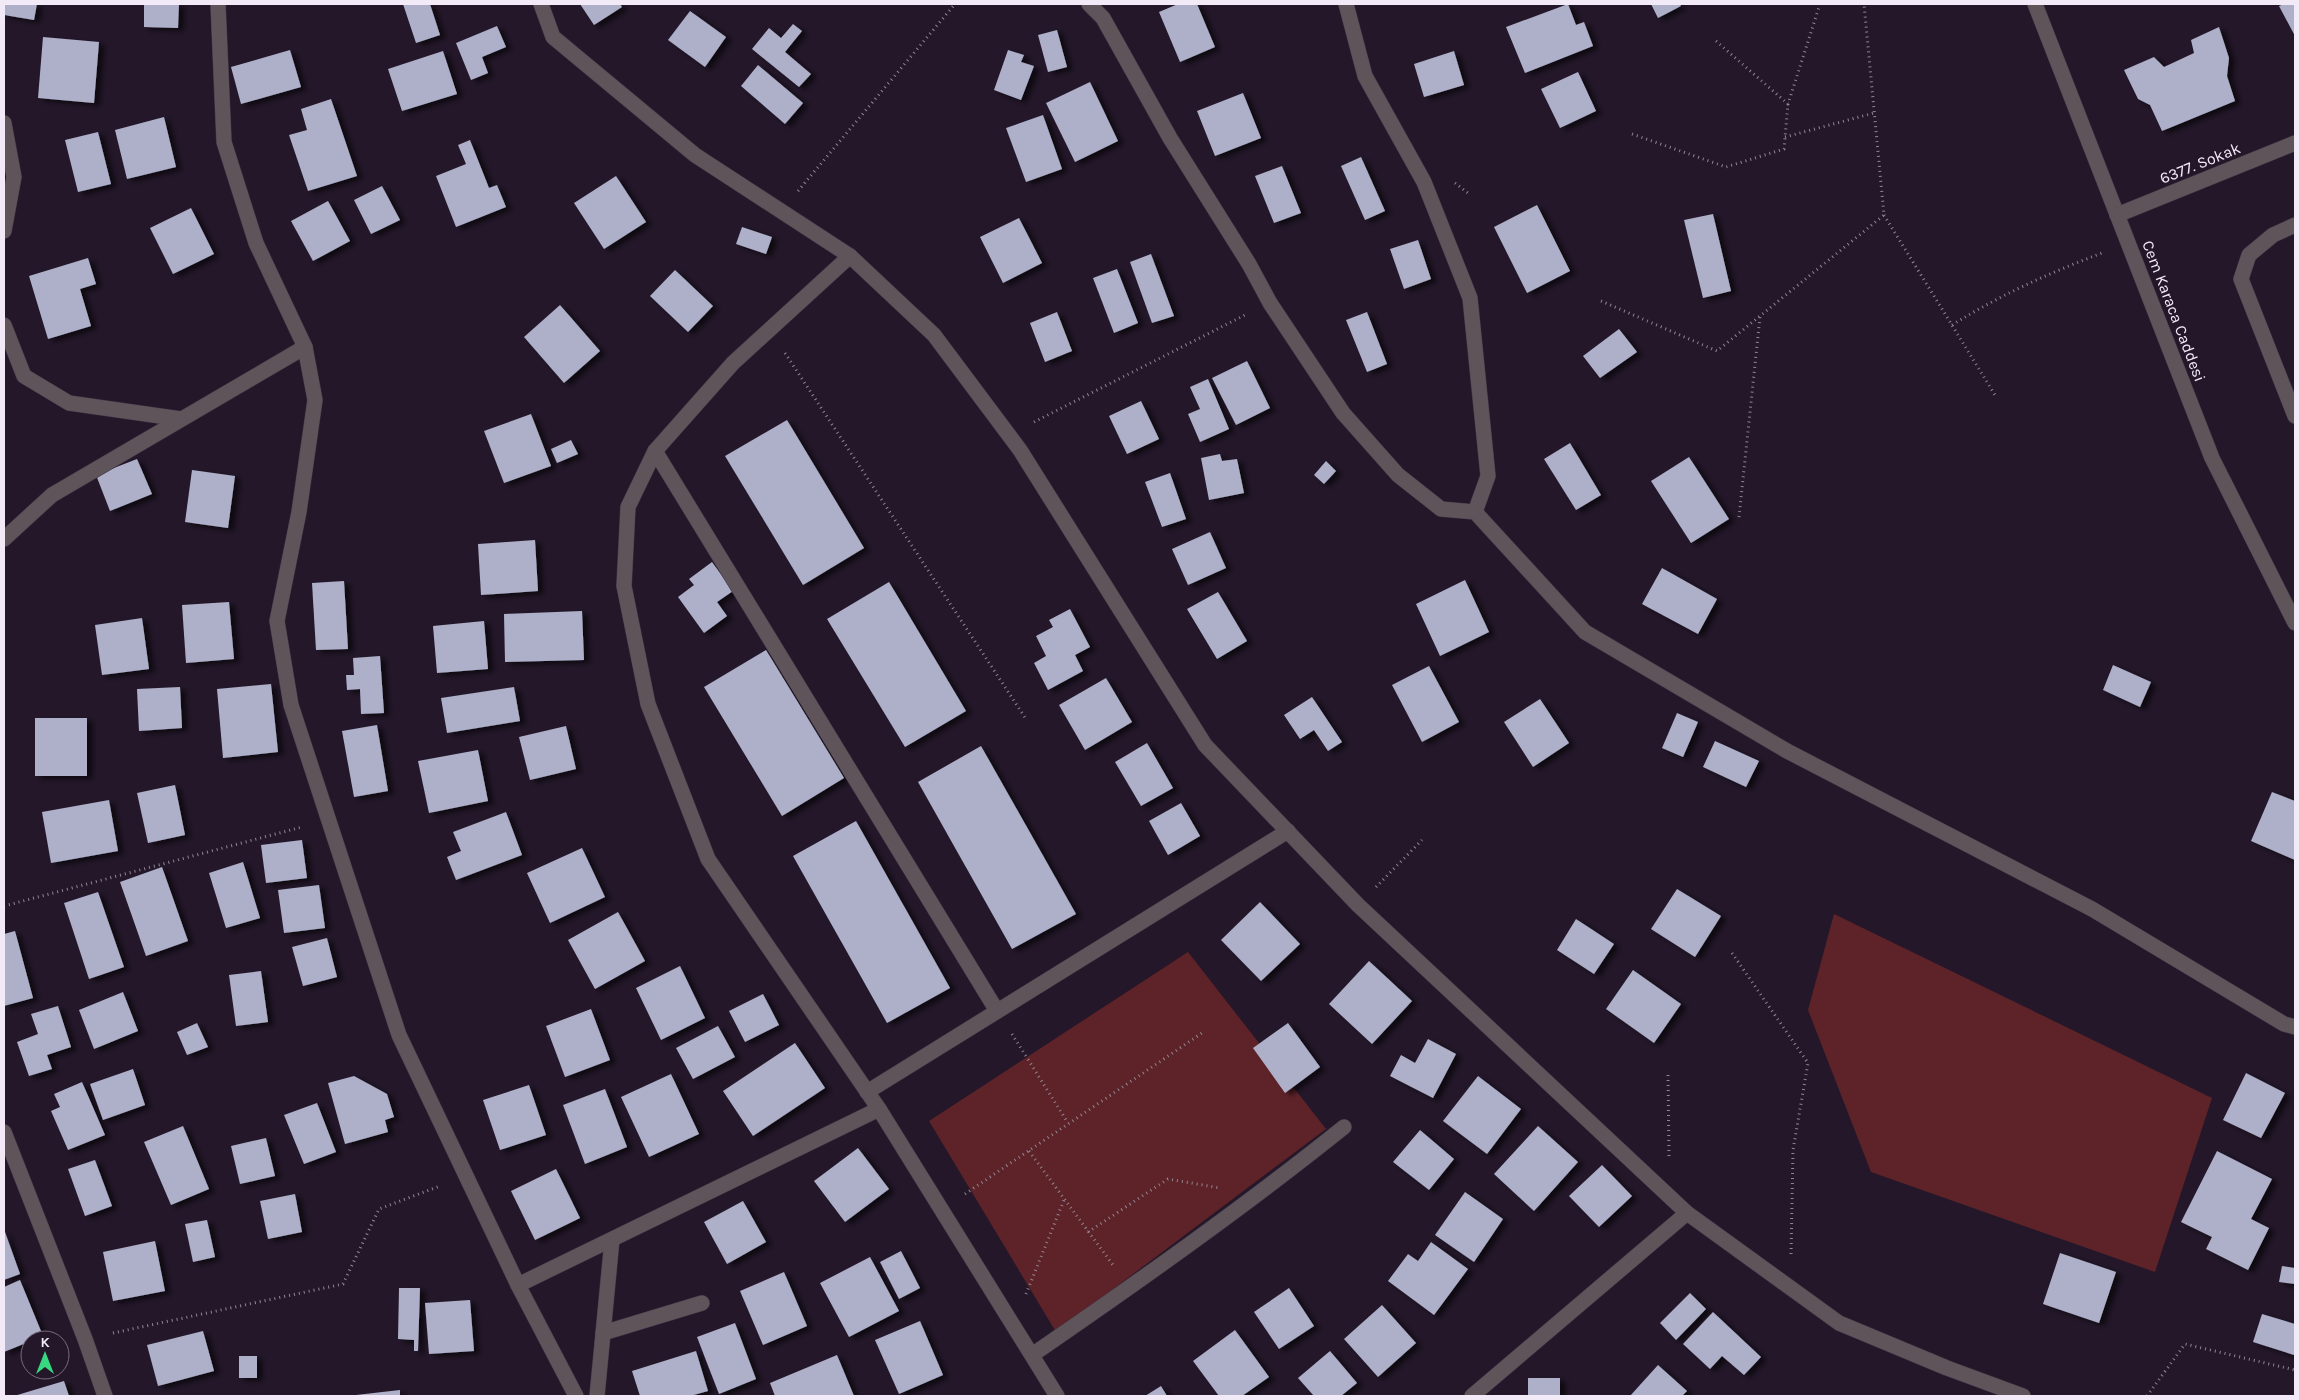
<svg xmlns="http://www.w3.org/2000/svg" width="2299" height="1400" viewBox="0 0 2299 1400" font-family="Karla,sans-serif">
<defs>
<filter id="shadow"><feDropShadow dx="5.5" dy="3" stdDeviation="2.5" flood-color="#0009"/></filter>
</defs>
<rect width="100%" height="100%" fill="#231729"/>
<!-- green -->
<g fill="#5e2328">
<path d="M1834 914 2212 1098 2155 1272 1871 1172 1808 1010Z"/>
<path d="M1188 952 1326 1129 1056 1332 929 1121Z"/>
</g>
<!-- building -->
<g fill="#aeb0ca" filter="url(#shadow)">
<path d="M4 4H37L34 20 4 15Z"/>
<path d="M144 4H179L178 28 144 27Z"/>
<path d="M403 4H430L440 35 416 43Z"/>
<path d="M580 4H620L622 7 594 25Z"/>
<path d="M1178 4H1197L1215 47 1180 62 1159 12Z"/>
<path d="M1568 4 1576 25 1584 22 1593 46 1525 73 1506 27Z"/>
<path d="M1651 4H1680L1681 6 1658 18Z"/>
<path d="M2284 4H2295V36L2279 6Z"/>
<path d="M690 11 726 37 705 67 668 40Z"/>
<path d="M793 24 802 31 785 52 811 74 799 87 752 49 769 28 781 38Z"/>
<path d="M497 26 506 47 482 57 488 73 471 80 456 43Z"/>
<path d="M2219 27 2229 58 2227 76 2235 101 2162 131 2150 105 2138 99 2124 70 2154 57 2164 67 2194 53 2191 40Z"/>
<path d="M1057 30 1067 67 1048 72 1038 35Z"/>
<path d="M43 37 99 42 94 103 38 98Z"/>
<path d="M290 50 301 87 241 104 231 67Z"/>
<path d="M1008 50 1024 55 1021 62 1034 66 1021 100 994 90Z"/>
<path d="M443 51 457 94 402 111 388 69Z"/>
<path d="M1454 51 1464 85 1424 97 1414 64Z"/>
<path d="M758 65 803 103 785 124 741 86Z"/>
<path d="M1578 72 1596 111 1560 128 1541 89Z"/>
<path d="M1090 82 1118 141 1075 162 1046 103Z"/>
<path d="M1243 93 1261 138 1215 156 1197 111Z"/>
<path d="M331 99 357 176 308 191 289 135 307 130 301 109Z"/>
<path d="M1043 115 1062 169 1026 182 1006 128Z"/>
<path d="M164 117 176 167 127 179 115 130Z"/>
<path d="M98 132 111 184 78 192 65 140Z"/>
<path d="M470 140 489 188 497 185 506 207 456 227 436 176 466 164 458 145Z"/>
<path d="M1361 157 1385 211 1365 220 1341 166Z"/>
<path d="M1282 166 1301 213 1274 223 1255 176Z"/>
<path d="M616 176 646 222 604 249 574 203Z"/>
<path d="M382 186 400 220 371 234 354 200Z"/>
<path d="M328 201 350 241 313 261 291 221Z"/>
<path d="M1537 205 1570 271 1527 293 1494 227Z"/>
<path d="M191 208 214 254 173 274 150 228Z"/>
<path d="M1713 214 1731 291 1703 298 1684 220Z"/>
<path d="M1019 218 1042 263 1003 283 980 237Z"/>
<path d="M742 227 772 237 766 254 736 244Z"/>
<path d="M1418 240 1431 279 1404 289 1390 249Z"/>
<path d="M1151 254 1174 316 1152 323 1130 262Z"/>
<path d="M88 258 96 284 80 289 91 326 48 339 29 276Z"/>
<path d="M1117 269 1138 323 1114 333 1093 278Z"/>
<path d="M675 270 713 306 688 332 650 296Z"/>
<path d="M560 305 600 351 564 383 524 337Z"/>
<path d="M1057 312 1072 351 1045 362 1030 323Z"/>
<path d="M1367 312 1387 364 1367 372 1346 320Z"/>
<path d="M1619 329 1637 352 1600 378 1583 356Z"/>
<path d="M1247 361 1270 408 1236 425 1212 378Z"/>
<path d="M1208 379 1229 429 1200 442 1188 414 1200 409 1190 387Z"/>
<path d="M1141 401 1159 439 1127 454 1109 416Z"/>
<path d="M531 414 551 466 504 483 484 431Z"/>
<path d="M787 420 864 548 803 585 725 456Z"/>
<path d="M571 440 578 454 557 463 551 449Z"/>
<path d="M1570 443 1601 495 1576 510 1544 459Z"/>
<path d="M1220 454 1222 461 1237 459 1244 493 1209 500 1201 458Z"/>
<path d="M1689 457 1729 519 1691 543 1651 481Z"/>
<path d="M137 459 152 494 110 511 96 475Z"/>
<path d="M1326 461 1336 471 1324 484 1314 475Z"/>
<path d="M192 470 235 476 228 528 185 522Z"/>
<path d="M1170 473 1186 519 1162 527 1145 482Z"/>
<path d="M1210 532 1226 568 1188 585 1172 549Z"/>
<path d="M535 540 538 591 481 595 478 544Z"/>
<path d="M712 562 733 591 717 602 727 616 704 633 678 597 694 585 689 579Z"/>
<path d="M1662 568 1717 599 1698 634 1642 604Z"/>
<path d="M1465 580 1489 632 1440 656 1416 604Z"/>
<path d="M344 581 348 649 316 650 312 583Z"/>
<path d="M889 582 966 711 905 747 827 619Z"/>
<path d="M1218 592 1247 641 1217 659 1187 609Z"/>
<path d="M229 602 234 659 186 663 182 605Z"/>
<path d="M1070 609 1090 647 1075 655 1083 671 1048 690 1034 663 1046 656 1036 636 1053 627 1049 620Z"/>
<path d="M582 611 584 660 505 662 504 614Z"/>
<path d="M142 618 149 669 102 675 95 625Z"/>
<path d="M484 621 488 669 437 673 433 626Z"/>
<path d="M766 650 844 778 782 816 704 687Z"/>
<path d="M380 656 384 713 361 714 360 689 347 690 346 675H354L353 658Z"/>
<path d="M2113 665 2151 682 2140 707 2103 690Z"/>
<path d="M1429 666 1459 722 1422 742 1392 685Z"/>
<path d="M1106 678 1132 722 1085 750 1059 705Z"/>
<path d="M271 684 278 752 223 758 217 689Z"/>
<path d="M180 687 182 728 139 731 137 689Z"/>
<path d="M514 687 520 721 447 733 441 698Z"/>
<path d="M1312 697 1342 742 1328 751 1314 730 1300 739 1284 715Z"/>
<path d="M1540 699 1569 743 1533 767 1504 722Z"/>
<path d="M1677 713 1698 722 1683 757 1662 748Z"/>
<rect x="35" y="718" width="52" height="58"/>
<path d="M377 725 388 791 354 797 342 731Z"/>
<path d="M566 726 576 769 530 780 519 737Z"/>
<path d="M1715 741 1759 761 1746 787 1703 767Z"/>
<path d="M1147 743 1173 788 1141 806 1115 762Z"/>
<path d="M981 746 1076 914 1012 949 918 782Z"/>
<path d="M478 750 488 801 429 813 418 761Z"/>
<path d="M175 785 185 835 148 843 137 793Z"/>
<path d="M2272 792 2295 801V860L2251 841Z"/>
<path d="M109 800 118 851 51 863 42 812Z"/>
<path d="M1181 803 1200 836 1168 855 1149 821Z"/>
<path d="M506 812 522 855 456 880 447 857 461 851 453 832Z"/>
<path d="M856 821 950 988 887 1023 793 856Z"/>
<path d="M302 840 307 878 266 883 261 845Z"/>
<path d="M582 848 605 897 550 923 527 873Z"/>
<path d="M243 862 260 918 226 928 209 873Z"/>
<path d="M162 867 188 941 146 956 120 882Z"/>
<path d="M319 885 325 928 284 933 278 890Z"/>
<path d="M1677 889 1721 916 1695 957 1651 929Z"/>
<path d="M98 892 124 967 89 979 64 903Z"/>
<path d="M1260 902 1300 944 1261 981 1221 940Z"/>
<path d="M618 912 645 961 595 989 568 940Z"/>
<path d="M1576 919 1614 944 1594 974 1557 950Z"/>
<path d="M15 931 33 998 4 1006V934Z"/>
<path d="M327 938 337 977 303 986 292 947Z"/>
<path d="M1369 961 1412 1001 1372 1044 1329 1004Z"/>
<path d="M680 966 705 1018 661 1040 636 988Z"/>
<path d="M1633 970 1681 1004 1654 1043 1606 1009Z"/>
<path d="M261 971 268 1022 236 1026 229 975Z"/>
<path d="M123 992 138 1031 94 1049 79 1010Z"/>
<path d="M763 994 779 1025 745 1042 729 1011Z"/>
<path d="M58 1006 71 1047 47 1055 52 1069 29 1076 17 1042 38 1034 31 1014Z"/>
<path d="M591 1009 610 1060 565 1077 546 1026Z"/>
<path d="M197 1023 208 1047 187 1055 177 1032Z"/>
<path d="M1288 1023 1320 1067 1285 1093 1253 1048Z"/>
<path d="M718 1026 735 1057 693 1079 676 1048Z"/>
<path d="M1428 1039 1456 1054 1433 1098 1390 1076 1401 1055 1415 1063Z"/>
<path d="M795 1043 825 1088 753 1136 723 1091Z"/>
<path d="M133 1069 145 1105 103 1120 90 1084Z"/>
<path d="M2246 1073 2285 1093 2261 1138 2223 1120Z"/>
<path d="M671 1074 699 1134 649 1157 621 1097Z"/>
<path d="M354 1076 387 1094 394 1117 385 1120 388 1132 345 1144 328 1083Z"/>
<path d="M1478 1076 1521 1109 1487 1154 1443 1121Z"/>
<path d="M82 1082 105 1135 68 1150 51 1111 60 1107 54 1094Z"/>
<path d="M529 1085 546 1135 500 1150 483 1100Z"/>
<path d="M605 1089 627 1147 585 1164 563 1105Z"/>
<path d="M317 1103 336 1152 304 1164 284 1115Z"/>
<path d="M183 1126 209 1189 171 1205 144 1142Z"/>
<path d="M1538 1126 1578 1162 1534 1211 1494 1174Z"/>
<path d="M1420 1130 1454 1159 1429 1190 1393 1162Z"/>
<path d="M266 1138 275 1176 240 1184 231 1146Z"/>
<path d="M858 1148 889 1189 845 1222 814 1181Z"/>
<path d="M2217 1151 2272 1179 2251 1219 2269 1228 2248 1270 2206 1249 2212 1237 2181 1222Z"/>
<path d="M95 1160 112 1206 85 1216 68 1169Z"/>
<path d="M1602 1165 1632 1196 1599 1227 1569 1196Z"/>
<path d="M556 1169 580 1218 535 1240 511 1191Z"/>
<path d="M1465 1192 1503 1219 1474 1262 1435 1235Z"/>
<path d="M295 1194 302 1232 268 1239 260 1201Z"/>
<path d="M743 1201 766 1242 727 1264 704 1222Z"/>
<path d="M207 1220 215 1257 193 1262 185 1224Z"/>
<path d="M4 1229 20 1274 4 1280Z"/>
<path d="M155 1241 165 1291 113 1301 103 1252Z"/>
<path d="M1431 1242 1468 1269 1434 1315 1388 1281 1408 1254 1418 1261Z"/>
<path d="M901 1251 920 1288 899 1299 880 1262Z"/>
<path d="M2060 1253 2116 1272 2099 1323 2043 1304Z"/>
<path d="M870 1257 899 1311 849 1337 820 1283Z"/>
<path d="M2282 1266 2295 1268V1284L2279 1282Z"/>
<path d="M784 1272 807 1326 763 1345 740 1291Z"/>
<path d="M20 1280 43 1336 4 1352V1287Z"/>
<path d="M399 1288H420L418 1351H414V1340L398 1339Z"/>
<path d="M1289 1288 1314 1326 1279 1349 1254 1312Z"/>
<path d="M1690 1293 1706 1309 1676 1340 1660 1323Z"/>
<path d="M470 1300 474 1351 429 1354 425 1303Z"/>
<path d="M1382 1305 1416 1343 1378 1377 1344 1339Z"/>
<path d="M1713 1312 1761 1357 1744 1375 1722 1356 1710 1369 1683 1344Z"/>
<path d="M2262 1314 2295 1324 2294 1355 2253 1342Z"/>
<path d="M920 1321 943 1375 899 1394 875 1340Z"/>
<path d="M735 1323 756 1379 719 1394 697 1337Z"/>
<path d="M1235 1330 1269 1377 1242 1396H1219L1193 1361Z"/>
<path d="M203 1331 214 1371 158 1386 147 1345Z"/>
<path d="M696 1351 708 1391 690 1396H640L632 1371Z"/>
<path d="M1330 1351 1357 1383 1341 1396H1314L1298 1378Z"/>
<path d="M837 1355 854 1396H775L770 1383Z"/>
<rect x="239" y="1356" width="18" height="22"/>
<path d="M1658 1365 1687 1391 1682 1396H1630Z"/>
<rect x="1528" y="1378" width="32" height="18"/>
<path d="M64 1381 69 1396H14Z"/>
<path d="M1161 1386 1167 1396H1145Z"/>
<path d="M400 1390V1396H356V1395Z"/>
</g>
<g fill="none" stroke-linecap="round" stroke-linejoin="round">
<defs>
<g id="minor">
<path d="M218 4 224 142 256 243 305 347 315 400 299 512 277 621 291 705 399 1035 518 1285 576 1396"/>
<path d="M541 4 553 37 695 155 850 256 934 335 1020 450 1205 745 1358 905 1687 1213 1839 1323 1947 1368 2023 1396"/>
<path d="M1089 4 1103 18 1170 138 1249 264 1270 303 1343 413 1398 475 1441 509 1475 512 1585 632 1787 751 2092 909 2284 1024 2295 1027"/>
<path d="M1346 4 1365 76 1424 182 1470 298 1488 476 1475 512"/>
<path d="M2035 4 2212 458 2295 623"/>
<path d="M4 123 14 177 4 231"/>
<path d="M2117 215 2295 143"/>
<path d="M2295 225 2273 235 2249 255 2241 279 2295 416"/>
<path d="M850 256 733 363 655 451 628 507 624 586 648 704 708 859 879 1109 1057 1396"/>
<path d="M4 325 24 376 69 403 181 419"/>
<path d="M655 451 997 1011"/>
<path d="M4 539 52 495 305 347"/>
<path d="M867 1092 1288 831"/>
<path d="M4 1132 85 1339 105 1396"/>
<path d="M518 1285 879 1109"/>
<path d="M603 1333 702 1303"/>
<path d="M1032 1355C1138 1282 1243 1208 1344 1127"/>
<path d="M597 1396 612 1240"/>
<path d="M1472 1396 1687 1213"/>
</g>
</defs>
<!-- minor casing -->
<use href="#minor" stroke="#403546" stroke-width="16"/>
<!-- path -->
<g stroke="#908695" stroke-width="3" stroke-dasharray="1 4" stroke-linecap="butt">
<path d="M1716 41 1788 104 1820 4"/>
<path d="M1632 134 1726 167 1784 149 1788 104"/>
<path d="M1785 137 1874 113"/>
<path d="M1455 183 1468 193"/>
<path d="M798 191 955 4"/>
<path d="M1884 215 1995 395"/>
<path d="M1601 301 1717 351 1884 215 1864 4"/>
<path d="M1952 325C2002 294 2047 274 2102 253"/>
<path d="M785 353 1026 719"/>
<path d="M1034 422 1247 314"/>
<path d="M1739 517 1760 317"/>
<path d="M1376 887 1422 840"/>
<path d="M4 906 302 827"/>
<path d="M1732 953 1808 1063 1793 1150 1791 1255"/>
<path d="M1012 1034 1068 1123"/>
<path d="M1668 1075 1669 1158"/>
<path d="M1029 1151 1113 1265"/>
<path d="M965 1194 1202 1033"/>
<path d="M1088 1232 1168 1179 1220 1188"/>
<path d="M1026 1294 1064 1200"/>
<path d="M113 1333 343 1284 379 1209 440 1186"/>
<path d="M2147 1396 2185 1344 2295 1370"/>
</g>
<!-- minor -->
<use href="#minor" stroke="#5f5459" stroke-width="15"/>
</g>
<g text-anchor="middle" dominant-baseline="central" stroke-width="5" stroke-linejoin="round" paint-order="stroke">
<!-- street labels -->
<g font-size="16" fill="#f2eaf7" stroke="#231729">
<text transform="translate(2200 163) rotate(-22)">6377. Sokak</text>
<text transform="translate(2174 311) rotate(69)">Cem Karaca Caddesi</text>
</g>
</g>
<!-- border -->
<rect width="2299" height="1400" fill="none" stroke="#f2eaf7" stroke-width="10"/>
<!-- north arrow -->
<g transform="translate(45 1355)"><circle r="24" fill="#231729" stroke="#766b7b"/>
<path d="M0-4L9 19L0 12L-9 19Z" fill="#38d880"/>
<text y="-8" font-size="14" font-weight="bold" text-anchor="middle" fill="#f2eaf7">K</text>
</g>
</svg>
